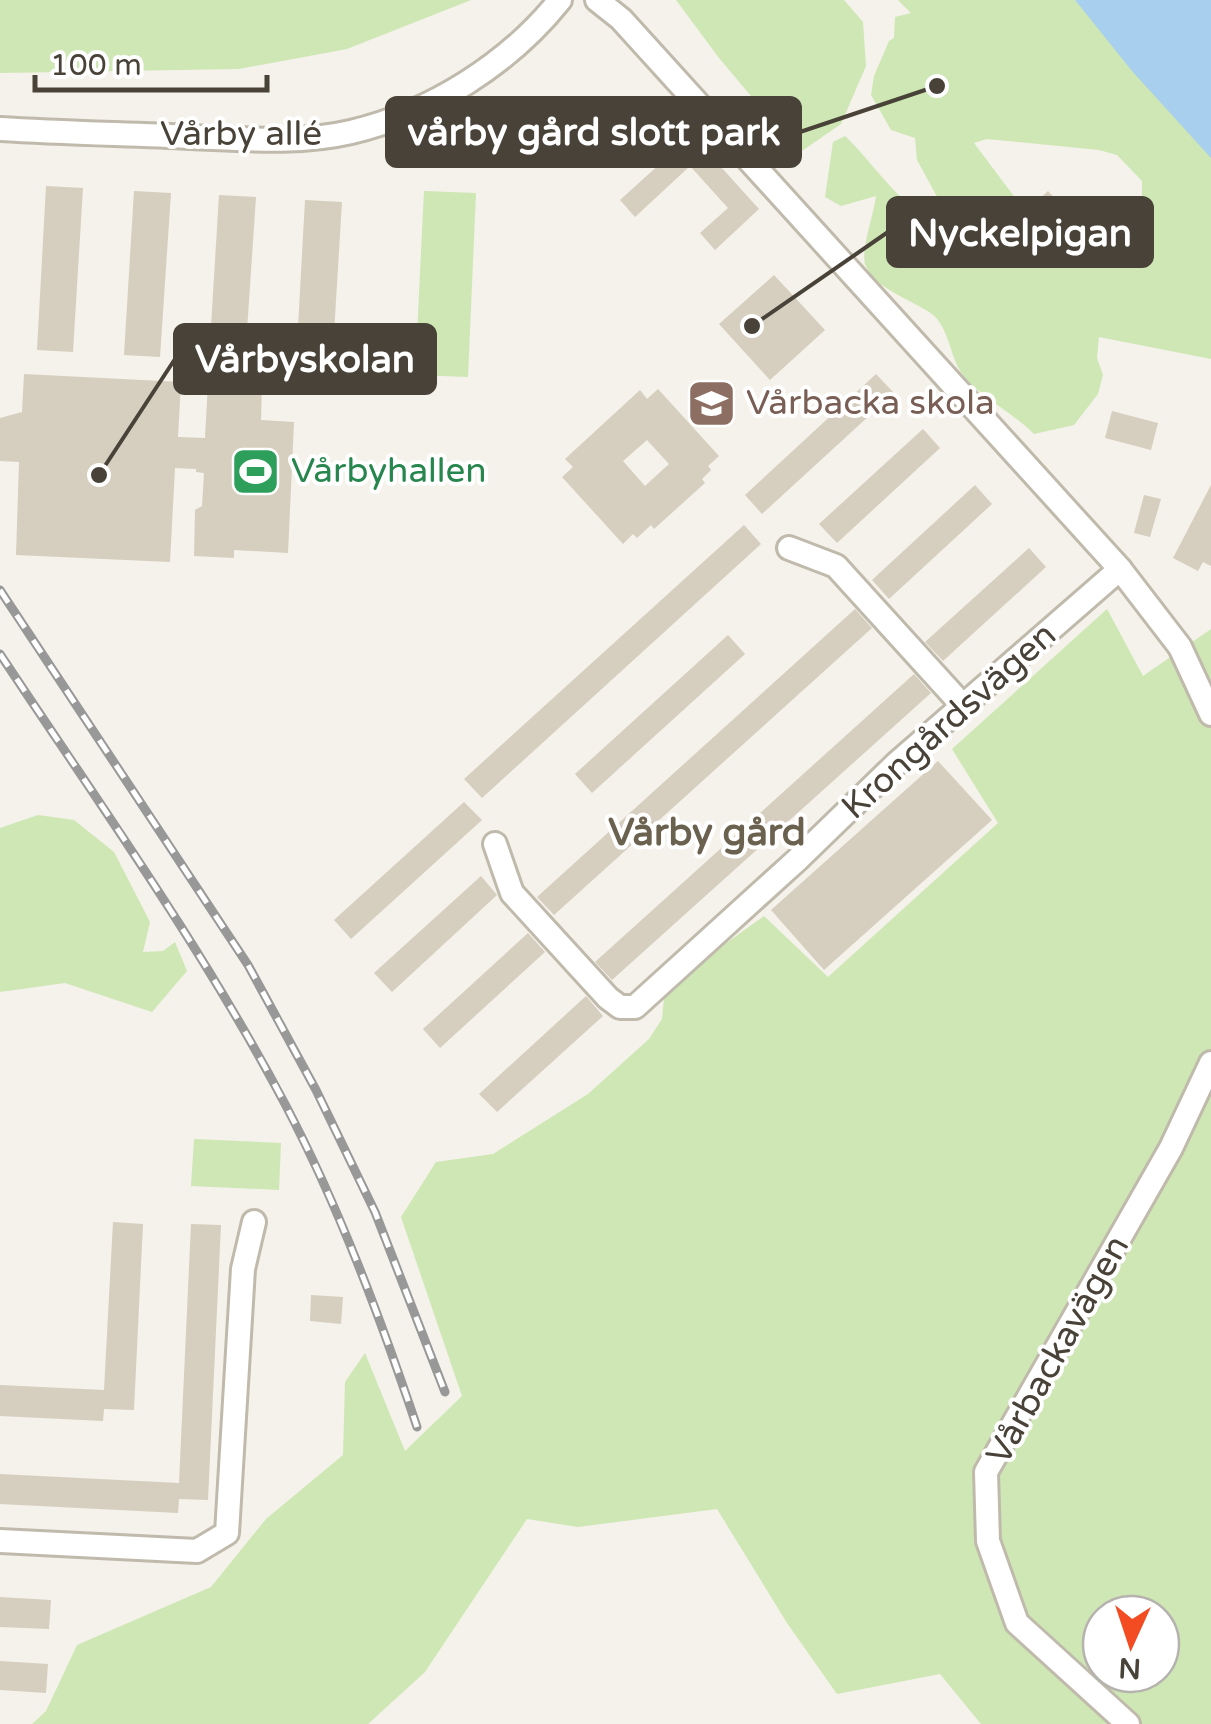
<svg xmlns="http://www.w3.org/2000/svg" width="1211" height="1724" viewBox="0 0 1211 1724" font-family="'Varela Round',sans-serif">
<rect width="100%" height="100%" fill="#f4f2ea"/>
<!-- green -->
<g fill="#cee7b4" fill-rule="evenodd">
<path d="M0 0H471L347 49 239 69 0 73Z"/>
<path d="M676 0H844L863 22 866 66 841 124 799 153 719 58Z"/>
<path d="M898 0H1075L1211 156V359L1099 337 1097 358 1103 375 1098 394 1074 425 1034 434C1015 414 976 394 963 375 950 358 949 327 932 314 911 299 874 289 865 264 861 249 874 214 876 196L841 206 825 197 833 142 845 136C877 166 899 209 943 223L956 248C980 248 1011 249 1033 238 1048 230 1056 216 1072 212 1092 207 1105 224 1133 215L1142 200V181L1117 155 1099 150 987 139 974 143 1016 199 952 224 917 160 915 138 891 130 871 95 874 76 889 41 894 38 895 17 911 13Z"/>
<path d="M424 191 476 193 468 377 415 375Z"/>
<path d="M1107 609 1143 676 1211 629V1724H981L940 1674 837 1694 787 1623 717 1509 578 1527 527 1519 425 1672 368 1724H32L46 1711 77 1645 211 1587 266 1519 343 1455 345 1382 365 1353 405 1451 462 1396 401 1217 436 1162 493 1154 588 1094 649 1039 662 1019 665 987 764 916 828 977 998 823 952 749ZM1101 1614H1161V1674H1101Z"/>
<path d="M38 815 74 820 114 852 150 922 143 952 163 951 175 942 187 971 152 1012 65 983 0 992V828Z"/>
<path d="M194 1139 281 1143 279 1190 191 1186Z"/>
</g>
<!-- water -->
<path fill="#a8cfee" d="M1075 0H1211V158L1132 71Z"/>
<!-- building -->
<g fill="#d6cebf" fill-rule="evenodd">
<path d="M692 135 759 209 715 250 700 233 728 208 690 166 635 217 620 200Z"/>
<path d="M46 186 83 188 73 352 37 350Z"/>
<path d="M134 191 171 193 160 357 124 355Z"/>
<path d="M1048 191 1057 201 1043 215 1033 205Z"/>
<path d="M219 195 256 197 245 360 209 359Z"/>
<path d="M305 200 342 202 332 366 296 364Z"/>
<path d="M774 275 825 330 770 380 719 324Z"/>
<path d="M24 374 181 382 178 437 205 438 208 383 262 386 261 420 294 422 288 553 234 550V558L194 556 195 510 202 506 204 473 196 472V469L175 468 170 562 16 555 19 462 0 461V418L22 412Z"/>
<path d="M876 374 894 393 762 514 745 495Z"/>
<path d="M658 389 719 456 708 466 711 470 702 479 705 483 654 529 651 525 637 538 633 534 623 544 562 477 573 467 565 459 640 390 647 399ZM647 440 669 464 645 486 623 461Z"/>
<path d="M1112 411 1158 423 1151 450 1105 438Z"/>
<path d="M923 429 940 448 837 543 819 524Z"/>
<path d="M975 485 992 504 889 599 872 580Z"/>
<path d="M1211 485V566L1203 562 1198 571 1173 558Z"/>
<path d="M1144 495 1161 499 1150 537 1134 533Z"/>
<path d="M744 525 761 544 482 798 464 779Z"/>
<path d="M1029 548 1046 567 943 661 925 642Z"/>
<path d="M855 609 872 628 554 915 537 897Z"/>
<path d="M728 635 745 654 592 793 575 774Z"/>
<path d="M914 674 931 693 612 980 595 962Z"/>
<path d="M938 761 992 820 824 970 771 910Z"/>
<path d="M464 802 482 820 351 939 334 920Z"/>
<path d="M481 876 497 895 392 992 374 973Z"/>
<path d="M528 933 545 952 440 1048 423 1029Z"/>
<path d="M586 996 603 1016 497 1112 479 1094Z"/>
<path d="M113 1222 143 1224 134 1410 104 1409 103 1421 0 1416V1385L104 1390Z"/>
<path d="M191 1224 221 1225 208 1500 179 1499 178 1513 0 1504V1474L179 1483Z"/>
<path d="M311 1295 343 1297 341 1324 310 1321Z"/>
<path d="M0 1597 51 1600 49 1629 0 1627Z"/>
<path d="M0 1661 48 1664 46 1693 0 1690Z"/>
</g>
<g fill="none" stroke-linecap="round" stroke-linejoin="round">
<defs>
<g id="minor">
<path d="M597 0 621 19 1120 569 1180 647 1211 714"/>
<path d="M0 129C63 133 127 134 191 137 243 139 300 144 351 132 431 113 509 64 560 0"/>
<path d="M789 548 836 566 964 707"/>
<path d="M495 844 512 893 608 998 620 1007H635L797 860 897 763 1120 569"/>
<path d="M0 1541 197 1551 227 1533 243 1269 254 1222"/>
<path d="M1128 1724 1017 1623 988 1541 986 1472 1171 1148 1211 1063"/>
</g>
</defs>
<!-- minor casing -->
<use href="#minor" stroke="#c0baac" stroke-width="28"/>
<!-- minor -->
<use href="#minor" stroke="#fff" stroke-width="22"/>
<defs>
<g id="rail">
<path d="M0 590 248 965 316 1090 375 1212 445 1392"/>
<path d="M0 654C98 802 202 947 285 1104 339 1207 380 1317 417 1427"/>
</g>
</defs>
<!-- rail casing -->
<use href="#rail" stroke="#989898" stroke-width="9"/>
<!-- rail -->
<use href="#rail" stroke="#fff" stroke-width="5" stroke-dasharray="15" stroke-linecap="butt"/>
</g>
<!-- icons -->
<defs>
<symbol id="school-square" viewBox="-11 -11 22 22"><rect x="-9" y="-9" width="18" height="18" rx="4" fill="#8d6e63" stroke="#fff"/><path d="M0-5L7-2L0 1L-7-2ZM-4 1L0 2.5L4 1V4Q0 6-4 4Z" fill="#fff"/></symbol>
<symbol id="stadium-square" viewBox="-11 -11 22 22"><rect x="-9" y="-9" width="18" height="18" rx="4" fill="#2e9e5b" stroke="#fff"/><path d="M0-5a6.5 5 0 1 0 0 10a6.5 5 0 1 0 0-10ZM-3.5-1.8h7v3.6h-7Z" fill="#fff"/></symbol>
</defs>
<g fill-rule="evenodd">
<use href="#school-square" x="684" y="376" width="55" height="55"/>
<use href="#stadium-square" x="228" y="444" width="55" height="55"/>
</g>
<g text-anchor="middle" dominant-baseline="central" stroke-width="8" stroke-linejoin="round" paint-order="stroke">
<!-- street labels -->
<g font-size="35" fill="#484238" stroke="#fff">
<text x="241" y="134">Vårby allé</text>
<text transform="translate(949 721) rotate(-42)">Krongårdsvägen</text>
<text transform="translate(1058 1350) rotate(-61)">Vårbackavägen</text>
</g>
<!-- education labels -->
<g font-size="35" fill="#785e54" stroke="#fff" text-anchor="start">
<text x="746" y="403">Vårbacka skola</text>
</g>
<!-- leisure labels -->
<g font-size="35" fill="#27864d" stroke="#fff" text-anchor="start">
<text x="291" y="471">Vårbyhallen</text>
</g>
<!-- neighbourhood labels -->
<g font-size="38" font-weight="bold" fill="#6b614f" stroke="#fff">
<text x="707" y="833">Vårby gård</text>
</g>
</g>
<!-- callouts -->
<path fill="none" stroke="#484238" stroke-width="4" d="M937 86L800 132M752 326L888 232M99 475L175 359"/>
<g fill="#484238" stroke="#fff" stroke-width="4">
<circle cx="937" cy="86" r="10"/>
<circle cx="752" cy="326" r="10"/>
<circle cx="99" cy="475" r="10"/>
</g>
<g fill="#484238" stroke="#484238" stroke-width="4">
<rect x="387" y="98" width="413" height="68" rx="10"/>
<rect x="888" y="198" width="264" height="68" rx="10"/>
<rect x="175" y="325" width="260" height="68" rx="10"/>
</g>
<g font-size="38" text-anchor="middle" font-weight="bold" fill="#fff">
<text x="594" y="145">vårby gård slott park</text>
<text x="1020" y="246">Nyckelpigan</text>
<text x="305" y="372">Vårbyskolan</text>
</g>
<!-- north arrow -->
<g transform="translate(1131 1644) rotate(183)"><circle r="48" fill="#ffffff" stroke="#b6b3af" stroke-width="2.5"/>
<path d="M0-8L18 38L0 25L-18 38Z" fill="#f34b22"/>
<text y="-15" font-size="28" font-weight="bold" text-anchor="middle" fill="#484238">N</text>
</g>
<!-- scale -->
<path d="M35 75v15h232v-15" fill="none" stroke="#484238" stroke-width="5"/>
<text x="50" y="75" font-size="30" fill="#484238" stroke="#ffffff" stroke-width="8" paint-order="stroke">100 m</text>
</svg>
